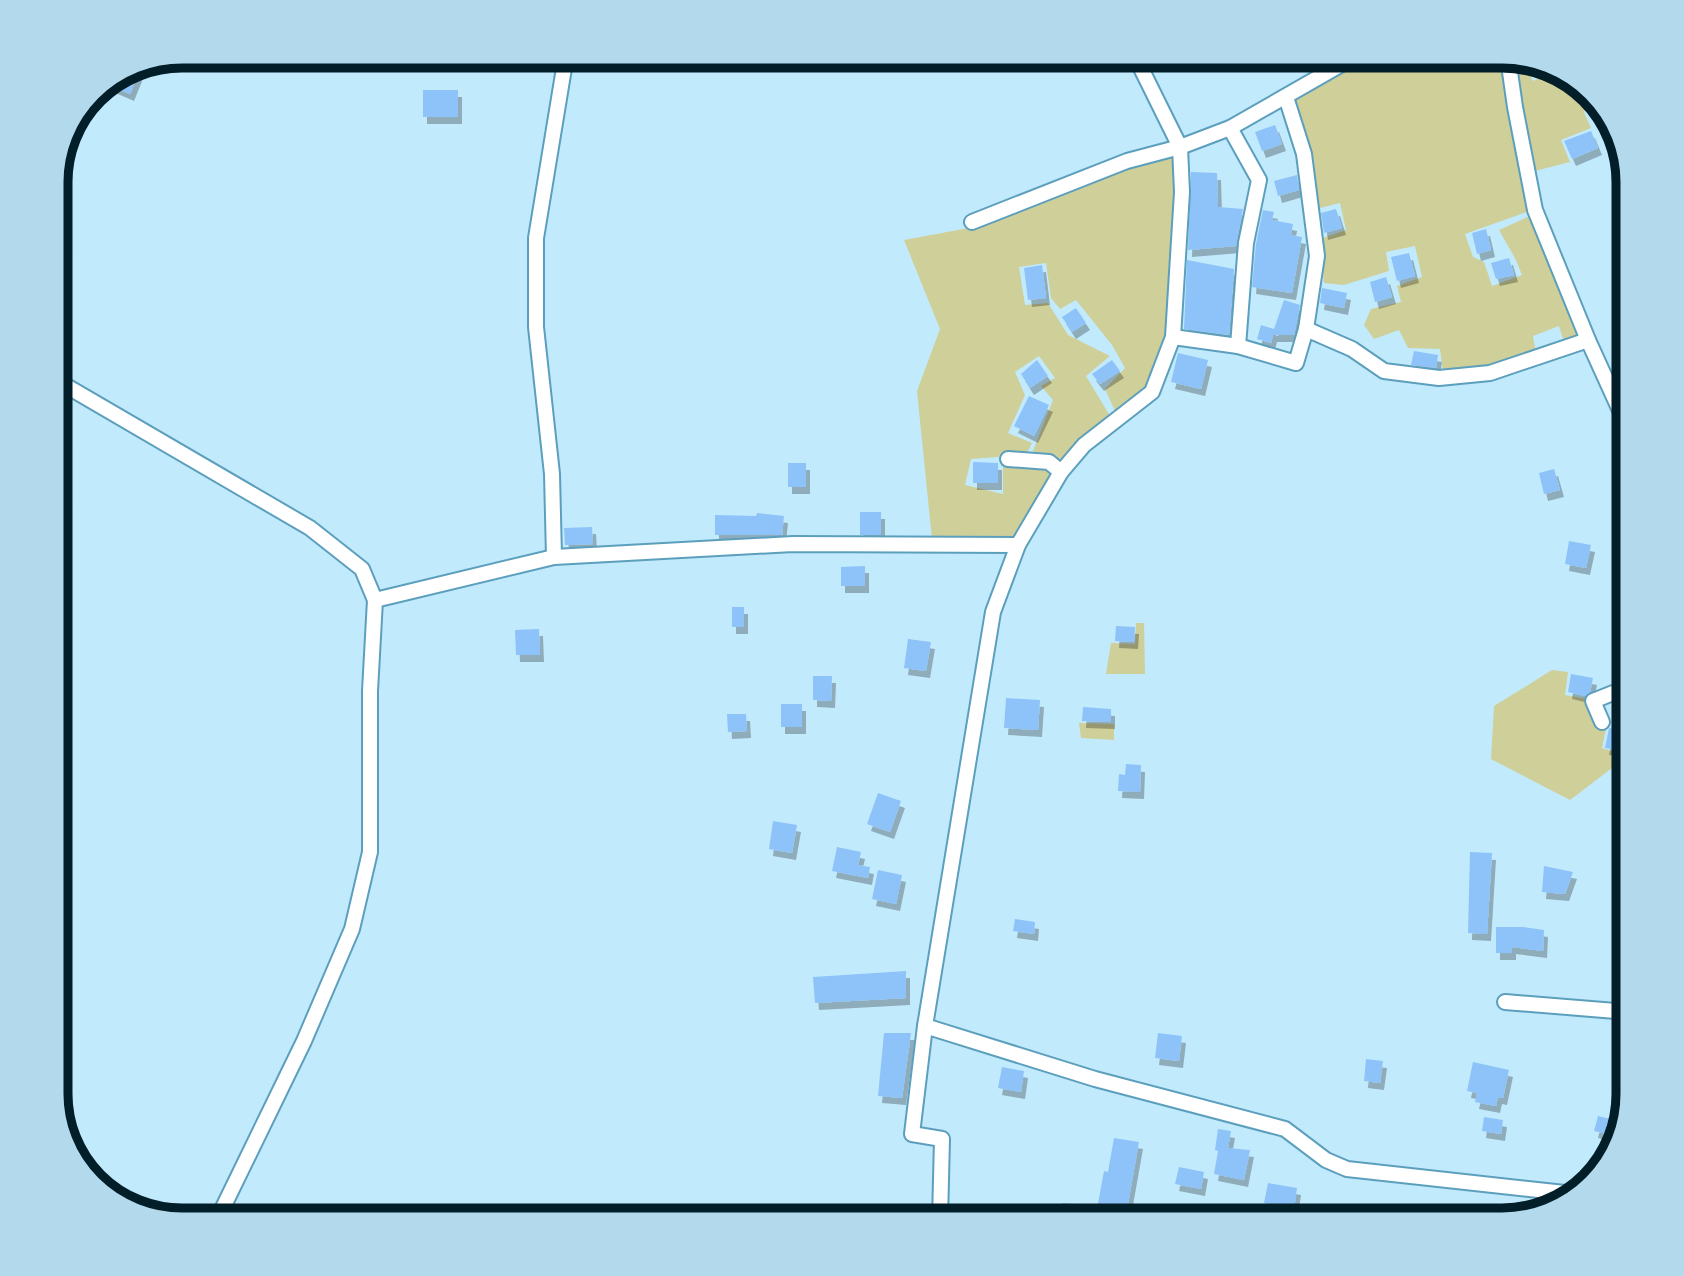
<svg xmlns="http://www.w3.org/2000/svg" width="1684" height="1276" viewBox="0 0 1684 1276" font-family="'DejaVu Sans',sans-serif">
<defs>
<filter id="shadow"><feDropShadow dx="4" dy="7" stdDeviation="0" flood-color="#0004"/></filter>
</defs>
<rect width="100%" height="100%" fill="#c2eafd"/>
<!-- green -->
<g fill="#cfcf99">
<path d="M1368 56H1502L1532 210 1465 234 1473 257 1484 262 1492 286 1522 275 1516 260 1499 230 1534 214 1584 338 1565 345 1559 326 1533 336 1536 353 1490 368 1443 372 1440 349 1408 348 1399 330 1374 339 1364 325 1371 309 1401 302 1397 286 1422 277 1415 246 1386 252 1389 271 1344 285 1324 283 1320 239 1346 230 1340 203 1316 209 1290 99Z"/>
<path d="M1511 59 1525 64 1533 81 1552 73 1579 82 1589 94 1584 112 1591 128 1561 140 1570 162 1531 172Z"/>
<path d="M1175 155V208L1169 336 1148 387 1115 411 1105 389 1125 368 1112 345 1076 300 1060 309 1051 298 1046 263 1019 267 1025 305 1048 303 1068 335 1110 356 1086 376 1110 416 1062 467 1033 451 1053 400 1041 386 1055 378 1039 356 1015 372 1025 395 1008 433 1032 443 1026 455 971 459 965 485 1003 494V463H1032L1056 474 1017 539H932L917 391 940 329 904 240 974 227 1132 165Z"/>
<path d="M1136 623H1144L1145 674H1106L1111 643 1135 644Z"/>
<path d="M1552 670 1568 672 1565 695 1588 699 1600 724 1606 729 1602 748 1628 756 1570 800 1491 759 1494 706Z"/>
<path d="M1079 723 1114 724V740L1081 738Z"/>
</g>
<!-- building -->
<g fill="#8dc3f9" filter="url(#shadow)">
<path d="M139 72 130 94 107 84Z"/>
<rect x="423" y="90" width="35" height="27"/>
<path d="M1275 125 1282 144 1262 151 1255 132Z"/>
<path d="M1591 131 1598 148 1572 159 1564 141Z"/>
<path d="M1191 172 1217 173 1218 207 1243 209 1236 246 1188 250Z"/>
<path d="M1297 175 1299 190 1278 196 1274 181Z"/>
<path d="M1336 209 1342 228 1324 233 1321 213Z"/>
<path d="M1263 210 1274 212 1272 220 1293 224 1291 235 1302 237 1292 293 1252 287 1256 244Z"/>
<path d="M1622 224 1628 225V258L1616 256Z"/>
<path d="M1486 229 1491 250 1477 254 1472 233Z"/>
<path d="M1409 253 1415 276 1397 281 1391 257Z"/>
<path d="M1509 258 1514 275 1496 279 1491 263Z"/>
<path d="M1187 260 1234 269 1229 335 1184 329Z"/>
<path d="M1042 265 1046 298 1028 300 1024 268Z"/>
<path d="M1386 277 1392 297 1375 302 1370 282Z"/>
<path d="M1322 288 1347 293 1344 308 1320 303Z"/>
<path d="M1284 300 1300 305 1294 335H1273L1271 343 1257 339 1261 325 1274 329Z"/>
<path d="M1076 308 1086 323 1072 332 1062 317Z"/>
<path d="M1622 314 1628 315V351L1616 349Z"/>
<path d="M1414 351 1438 355 1436 368 1411 365Z"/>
<path d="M1178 353 1208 360 1201 389 1171 382Z"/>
<path d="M1037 360 1048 376 1030 388 1021 374Z"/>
<path d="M1112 360 1120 371 1100 384 1092 374Z"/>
<path d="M1029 396 1049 405 1034 436 1014 426Z"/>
<path d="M973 462 998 463V483H973Z"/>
<rect x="788" y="463" width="18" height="24"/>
<path d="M1554 469 1560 490 1544 494 1539 473Z"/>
<rect x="860" y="512" width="21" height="23"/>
<path d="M757 513 784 516 782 535H715V515L756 516Z"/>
<path d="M592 527 593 544 565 545 564 528Z"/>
<path d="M1569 541 1591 545 1586 568 1565 564Z"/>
<path d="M865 566V586H841V567Z"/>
<rect x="732" y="607" width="12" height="20"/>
<path d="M1116 626 1135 627 1134 642 1115 641Z"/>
<path d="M539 629 540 655H516L515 630Z"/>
<path d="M908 639 931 642 926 671 904 668Z"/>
<path d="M1571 674 1593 678 1590 692 1585 696 1568 692Z"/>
<path d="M813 676H832L831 701 813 700Z"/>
<path d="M1006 698 1040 700 1038 730 1004 728Z"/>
<rect x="781" y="704" width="21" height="23"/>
<path d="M1083 707 1111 709V722L1082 721Z"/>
<path d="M727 714H746L747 731 728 732Z"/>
<path d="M1609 728 1628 732V752L1605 748Z"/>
<path d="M1126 764 1141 765 1140 792 1118 791 1119 774 1125 775Z"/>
<path d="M878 793 901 801 890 832 867 824Z"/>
<path d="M773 821 797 825 792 853 769 849Z"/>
<path d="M837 847 861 852 858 865 870 867 868 878 832 871Z"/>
<path d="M1470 852 1492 853 1487 934 1468 933Z"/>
<path d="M1544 866 1573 872 1565 894 1542 892Z"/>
<path d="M878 870 902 875 896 904 872 899Z"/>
<path d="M1015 919 1035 922 1034 934 1013 931Z"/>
<path d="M1496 927H1523L1544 930 1543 951 1512 947V953H1496Z"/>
<path d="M906 971V998L815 1003 813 977Z"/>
<path d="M884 1033H911L902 1098 878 1096Z"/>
<path d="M1158 1033 1182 1036 1179 1061 1155 1058Z"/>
<path d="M1366 1059 1383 1061 1380 1083 1364 1081Z"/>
<path d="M1473 1062 1509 1070 1503 1098 1498 1097 1496 1106 1475 1102 1477 1093 1467 1091Z"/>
<path d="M1002 1067 1024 1071 1021 1092 998 1088Z"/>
<path d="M1598 1116 1615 1120 1611 1135 1594 1131Z"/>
<path d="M1484 1117 1503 1120 1501 1134 1482 1131Z"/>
<path d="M1218 1129 1231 1131 1228 1148 1250 1150 1244 1180 1214 1174 1218 1151 1215 1150Z"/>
<path d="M1114 1138 1139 1142 1126 1215 1097 1209 1104 1171 1108 1172Z"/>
<path d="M1179 1167 1204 1172 1201 1189 1175 1184Z"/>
<path d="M1268 1183 1297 1188 1294 1209 1264 1203Z"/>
<path d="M1062 1203 1078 1204 1077 1220H1061Z"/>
</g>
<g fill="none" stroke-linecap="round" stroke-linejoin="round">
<defs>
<g id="minor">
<path d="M1508 58 1515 107 1535 210 1588 340 1628 428"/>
<path d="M1230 128 1259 180 1246 243 1238 346"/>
<path d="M972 222 1127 161 1180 147 1135 56"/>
<path d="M1306 329 1352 349 1384 371 1439 378 1490 373 1588 340"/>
<path d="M1173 337 1238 346 1296 363 1306 329 1317 256 1304 154 1286 97"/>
<path d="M56 380 310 528 362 569 375 600"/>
<path d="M1008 459 1049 462 1061 472"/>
<path d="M554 557 552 474 536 327V238L566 56"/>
<path d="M1602 722 1593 701 1613 693H1628"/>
<path d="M1505 1002 1628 1012"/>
<path d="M925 1026 1095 1079 1285 1129 1326 1160 1347 1169 1574 1194"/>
<path d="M217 1220 304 1041 352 929 370 852V691L375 600 554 557 793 544 1018 545"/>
<path d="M940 1220 942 1139 912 1134 925 1026 993 612 1018 545 1061 472 1084 445 1152 392 1173 337 1182 192 1180 147 1230 128 1356 56"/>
</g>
</defs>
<!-- minor casing -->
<use href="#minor" stroke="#5c9fbd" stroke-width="18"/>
<!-- minor -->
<use href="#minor" stroke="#fff" stroke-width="14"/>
</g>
<!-- crop -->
<path d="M0 0H1684V1276H0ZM182 68H1502A114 114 0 0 1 1616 182V1094A114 114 0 0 1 1502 1208H182A114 114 0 0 1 68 1094V182A114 114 0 0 1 182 68Z" fill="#b3daec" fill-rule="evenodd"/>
<path fill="none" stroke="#021e29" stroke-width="9" d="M182 68H1502A114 114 0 0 1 1616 182V1094A114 114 0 0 1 1502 1208H182A114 114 0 0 1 68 1094V182A114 114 0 0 1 182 68Z"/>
</svg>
